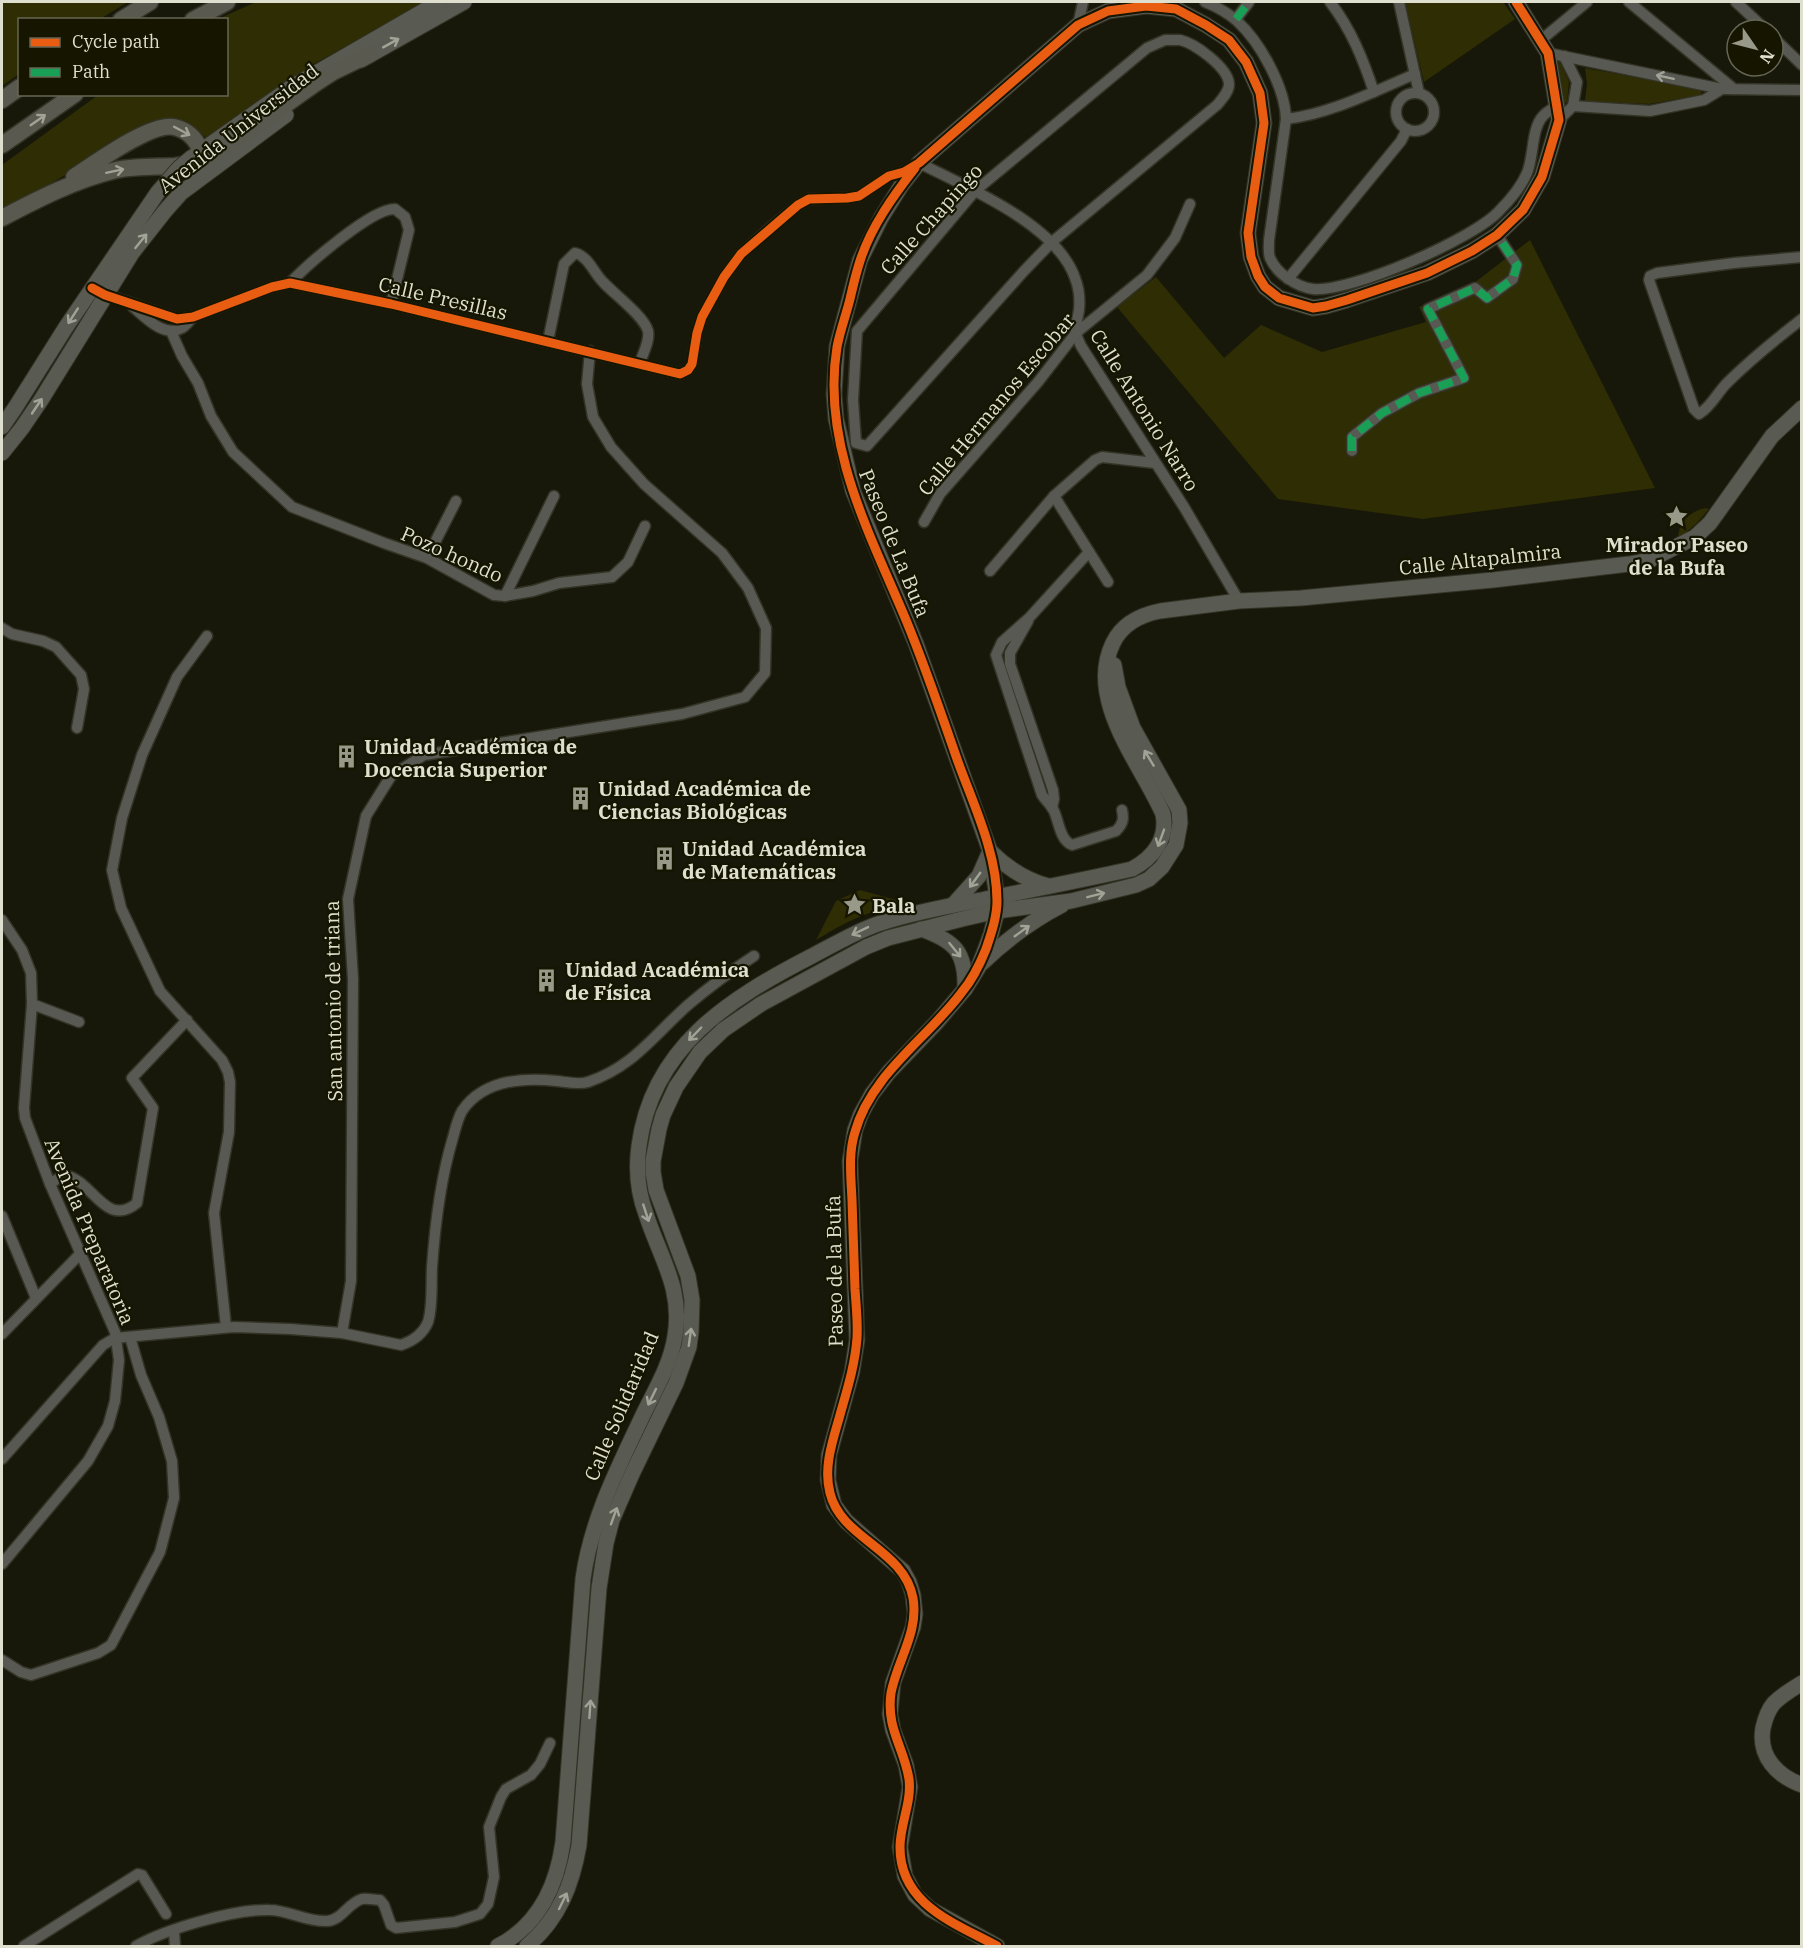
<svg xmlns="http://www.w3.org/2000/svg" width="1803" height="1948" viewBox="0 0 1803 1948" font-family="'IBM Plex Serif',serif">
<rect width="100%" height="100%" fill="#18180a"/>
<!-- green -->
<g fill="#2e2d03">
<path d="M2 2H128L100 19 20 20 19 74 2 86Z"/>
<path d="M256 2H427L312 65 207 138C187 122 176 117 151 122L52 183 2 208V165L98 95 226 94V20L218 19Z"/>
<path d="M1405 2H1503L1515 19 1424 82Z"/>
<path d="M1554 60 1560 62 1569 82 1567 102 1562 106Z"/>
<path d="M1585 68 1702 89 1701 95 1649 104 1585 101 1587 84Z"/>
<path d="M1530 240 1655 488 1423 519 1278 499 1117 307 1156 277 1224 358 1261 325 1322 352 1426 322 1419 307 1474 283Z"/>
<path d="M1705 508 1709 509 1696 524 1678 539C1678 523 1689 512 1705 508Z"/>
<path d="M860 890 907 903C868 911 849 920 816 940L836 901Z"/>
</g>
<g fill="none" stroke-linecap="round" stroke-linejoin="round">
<defs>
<g id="street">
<path d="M1205 2C1215 6 1228 13 1237 21 1260 42 1285 87 1286 119L1269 240C1269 246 1268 253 1270 258 1277 274 1297 287 1313 289 1350 293 1476 238 1500 210 1510 200 1521 187 1527 173 1534 157 1531 129 1543 116 1546 112 1553 109 1557 105"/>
<path d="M1330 2C1351 29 1363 59 1374 92"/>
<path d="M1399 2 1419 93"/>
<path d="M1629 2 1734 89"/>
<path d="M1736 2 1766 30"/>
<path d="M1236 19 1249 2"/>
<path d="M1078 25 1083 2"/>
<path d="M1773 37 1802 65"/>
<path d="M1165 40C1170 40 1175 40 1180 40 1194 43 1228 67 1229 84 1229 92 1222 99 1217 105L1052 242 1024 271 867 446 856 443 853 400 857 331 975 191 1147 48Z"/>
<path d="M1541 40 1587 2"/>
<path d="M1548 53 1722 89 1802 90"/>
<path d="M1564 56 1577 82 1573 106"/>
<circle cx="1415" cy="112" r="19"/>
<path d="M1286 119C1330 114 1375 91 1415 74"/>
<path d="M1559 120 1573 106 1650 111 1704 100 1722 89"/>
<path d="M1802 257 1734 263 1657 273 1650 276 1649 280 1694 409 1699 414C1711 407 1717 393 1727 383 1750 360 1776 339 1802 319"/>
<path d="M1288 279 1401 141 1407 129"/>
<path d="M290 283C307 265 372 208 395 209L405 217 409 230 391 304"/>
<path d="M101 293 177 319 193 317 272 287 290 283 391 304 680 374 688 370 692 364 697 333 702 317 724 277 741 254 769 229 798 205 809 199 847 198 859 196 889 176 904 172 919 163C967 187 1057 225 1075 278 1079 288 1080 300 1079 310 1078 317 1075 326 1076 333 1077 337 1079 342 1081 346L1184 507 1239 601"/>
<path d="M133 307C146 318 164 338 182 328 186 326 189 321 193 317"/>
<path d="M171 331 182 356 198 383 211 416 233 452 292 507 384 543 427 558 494 595 505 596 533 591 559 583 612 577 628 562 645 526"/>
<path d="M548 341 564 264 575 253C588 256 594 273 603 282 614 294 644 316 648 331 650 341 643 353 640 363"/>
<path d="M1352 451V437L1382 413 1419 393 1464 378 1428 309 1475 288 1487 298 1513 279 1517 265 1497 235"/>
<path d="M1054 496 1108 582"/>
<path d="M924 522 940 494 1038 382 1076 333 1147 275 1175 238 1190 204"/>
<path d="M1089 552 1029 618 1002 642 996 655 1042 795C1046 801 1051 805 1054 811 1059 822 1060 840 1072 845L1116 831C1123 824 1124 819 1122 810"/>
<path d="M427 558 456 501"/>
<path d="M990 571 1054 496 1095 460 1102 457 1155 463"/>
<path d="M505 596 554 496"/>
<path d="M1028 621 1010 653V664L1053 790 1054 799 1052 808"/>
<path d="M2 628 12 634 43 641 56 647 81 675 84 689 77 728"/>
<path d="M207 636 177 677 142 755 122 818 112 870 121 908 160 991 222 1060 228 1072 230 1082 229 1132 214 1213 226 1327"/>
<path d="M2 920 22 950 31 973 32 1004 24 1108 25 1118 50 1184 115 1332 119 1360 115 1401 108 1426 88 1461 2 1564"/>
<path d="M32 1004 79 1022"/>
<path d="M50 1184 63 1175C66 1176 70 1176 73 1178 94 1187 108 1227 137 1203L153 1108 132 1078 187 1020"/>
<path d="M2 1216 36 1298"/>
<path d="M342 1333 351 1281 353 979 348 899 366 816 391 776 424 755 682 714 745 697 765 673 766 628 748 588 722 553 644 484 611 447 593 417 587 384 590 351"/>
<path d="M2 1334 80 1254"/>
<path d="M2 1459 103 1345 115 1338 234 1327 290 1329 342 1333 401 1345C413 1341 423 1334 428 1322 433 1306 431 1285 432 1267 435 1225 440 1182 452 1141 455 1131 457 1120 462 1111 483 1080 522 1077 557 1081 566 1082 579 1085 588 1082 633 1067 654 1035 688 1005 709 987 731 971 754 956"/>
<path d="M2 1660 21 1672 31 1675 98 1653 111 1645 160 1552 174 1498 172 1461 159 1417 141 1375 130 1337"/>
<path d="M174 1930 175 1946"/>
<path d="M24 1946 138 1874 142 1875 166 1914"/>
<path d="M136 1946C166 1929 234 1909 269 1910 289 1910 306 1922 327 1921 342 1920 348 1903 362 1899 367 1898 375 1900 380 1900L384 1905 391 1925 396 1928 455 1922 480 1914 488 1904 494 1877 489 1827 501 1797 506 1789 531 1775 540 1764 550 1743"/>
</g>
<g id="secondary">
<path d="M361 60 464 2"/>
<path d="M191 158 290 88 439 2"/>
<path d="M2 427 15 408 66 327 158 192 167 182"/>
<path d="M2 453 22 428 41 400 132 253 165 211 181 193 286 115"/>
<path d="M953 905 979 876 990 851C1007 868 1025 880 1048 886"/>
<path d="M921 929C955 941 966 952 965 989"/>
<path d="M982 963C1005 941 1033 920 1062 905"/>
<path d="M1802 1683C1792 1689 1782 1695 1774 1703 1768 1710 1765 1719 1763 1728 1758 1756 1777 1776 1802 1785"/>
<path d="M498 1946C539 1925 557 1885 563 1842L583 1579C591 1520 618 1468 643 1415 655 1390 671 1364 675 1336 683 1288 660 1258 646 1214 638 1193 636 1168 639 1146 652 1047 729 999 810 957 835 944 860 929 887 921 923 910 960 904 996 897 1041 888 1087 879 1132 869 1153 858 1168 839 1163 814 1142 765 1085 700 1113 643 1122 624 1140 615 1160 611L1239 601 1301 598 1493 580 1629 564 1650 560 1695 537 1710 523 1772 436 1802 408"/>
<path d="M527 1946C559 1919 572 1885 579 1845L599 1588 606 1543 612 1520 632 1474 676 1383 689 1347 691 1332 692 1300 688 1276 656 1190 653 1172V1161L659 1129 663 1115 676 1087 700 1052 723 1030 761 1004 866 947 888 938 962 919 997 911 1071 901 1136 885 1149 879 1162 867 1176 845 1180 823 1179 810 1133 728 1118 687 1114 665"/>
<path d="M997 1946 930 1909 915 1895 905 1876 900 1847 910 1787 906 1765 893 1730 890 1714 893 1683 913 1627 915 1614 913 1595 909 1582 903 1571 846 1521 834 1505 828 1480 829 1455 852 1372 857 1340 850 1161 855 1130 861 1114 872 1094 889 1072 937 1022 965 989 978 968 984 953 991 934 997 911V897L990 851 916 644 853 491 836 419 834 394 837 346 860 260 881 218 901 186 919 163 1078 25 1108 11 1146 6 1176 9 1206 25 1229 40 1246 62 1260 93 1264 123 1248 233 1251 257 1258 276 1265 287 1279 298 1313 308 1326 306 1347 300 1427 273 1472 251 1497 235 1523 210 1542 177 1559 120 1548 53 1516 2"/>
</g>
<g id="primary">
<path d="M121 20 150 2"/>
<path d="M193 20 227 2"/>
<path d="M2 100 20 87"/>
<path d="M2 145 75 94"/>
<path d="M74 177C94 164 151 122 174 127 188 130 196 139 201 151"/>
<path d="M2 218C38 199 75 180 116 170 135 166 156 167 175 166 194 164 210 156 226 147L316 83 333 72 370 54"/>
</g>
</defs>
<!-- street casing -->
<use href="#street" stroke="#333326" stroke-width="13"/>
<!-- secondary casing -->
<use href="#secondary" stroke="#333326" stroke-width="17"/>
<!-- primary casing -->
<use href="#primary" stroke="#333326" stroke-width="19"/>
<!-- street -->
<use href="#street" stroke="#585952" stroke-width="10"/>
<!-- secondary -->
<use href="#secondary" stroke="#595a52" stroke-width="15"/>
<!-- primary -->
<use href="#primary" stroke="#595950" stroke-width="16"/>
<defs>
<path id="secondary-bridge" d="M167 182 179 168 191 158"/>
</defs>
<!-- secondary-bridge casing -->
<use href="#secondary-bridge" stroke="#333326" stroke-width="17" stroke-linecap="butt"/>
<!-- secondary-bridge -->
<use href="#secondary-bridge" stroke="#595a52" stroke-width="15"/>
<!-- quiet -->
<g stroke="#1a9f57" stroke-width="8" stroke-dasharray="15 8" stroke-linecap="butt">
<path d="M1236 19 1249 2"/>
<path d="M1352 451V437L1382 413 1419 393 1464 378 1428 309 1475 288 1487 298 1513 279 1517 265 1497 235"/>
</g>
<defs>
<g id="cycleway">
<path d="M915 168C893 196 871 227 860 261 856 273 853 286 850 299 846 315 840 331 837 347 821 444 870 534 906 620 925 666 941 713 957 759 973 804 997 852 997 901 997 917 991 934 986 949 980 964 973 979 962 992 928 1038 871 1074 855 1132 848 1154 851 1177 852 1200 853 1230 854 1259 855 1289 856 1305 858 1322 857 1338 855 1365 847 1390 840 1415 833 1440 823 1467 830 1493 841 1539 904 1549 913 1598 919 1632 897 1661 891 1693 886 1729 904 1747 909 1779 912 1802 900 1824 900 1847 900 1905 955 1923 997 1946"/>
<path d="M92 288 105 295 177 319 193 317 272 287 290 283 391 304 680 374 688 370 692 364 697 333 702 317 724 277 741 254 798 205 809 199 847 198 859 196 889 176 904 172 919 163 1078 25 1108 11 1146 6 1176 9 1206 25 1229 40 1246 62 1260 93 1264 123 1248 233 1251 257 1258 276 1265 287 1279 298 1313 308 1326 306 1347 300 1427 273 1472 251 1497 235 1523 210 1542 177 1559 120 1548 53 1516 2"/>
</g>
</defs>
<!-- cycleway casing -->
<use href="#cycleway" stroke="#151500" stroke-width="13"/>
<!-- cycleway -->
<use href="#cycleway" stroke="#e95d12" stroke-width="9"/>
</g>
<!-- one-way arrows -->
<defs><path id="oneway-shaft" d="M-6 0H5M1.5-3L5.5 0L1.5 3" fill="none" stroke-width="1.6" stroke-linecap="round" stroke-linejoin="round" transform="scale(1.5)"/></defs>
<g stroke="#a2a397">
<use href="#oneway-shaft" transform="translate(391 43) rotate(-29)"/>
<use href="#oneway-shaft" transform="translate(1665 77) rotate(-168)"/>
<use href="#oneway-shaft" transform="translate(141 241) rotate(-51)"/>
<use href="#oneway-shaft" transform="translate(73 316) rotate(123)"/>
<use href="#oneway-shaft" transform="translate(37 406) rotate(-56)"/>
<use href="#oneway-shaft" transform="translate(1149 758) rotate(-121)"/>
<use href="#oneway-shaft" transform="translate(1161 838) rotate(110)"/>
<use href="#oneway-shaft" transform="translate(975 880) rotate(126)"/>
<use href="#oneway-shaft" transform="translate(1096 895) rotate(-14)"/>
<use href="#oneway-shaft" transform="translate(860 931) rotate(154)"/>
<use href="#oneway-shaft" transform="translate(1022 931) rotate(-36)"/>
<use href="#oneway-shaft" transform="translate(955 950) rotate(51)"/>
<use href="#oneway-shaft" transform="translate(695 1034) rotate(134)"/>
<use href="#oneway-shaft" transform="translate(646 1213) rotate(72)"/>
<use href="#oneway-shaft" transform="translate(690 1337) rotate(-82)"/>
<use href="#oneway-shaft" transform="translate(652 1397) rotate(116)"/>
<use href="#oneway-shaft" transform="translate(614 1516) rotate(-70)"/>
<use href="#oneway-shaft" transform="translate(590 1709) rotate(-86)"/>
<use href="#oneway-shaft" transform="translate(563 1901) rotate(-64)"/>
</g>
<g stroke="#a2a396">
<use href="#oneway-shaft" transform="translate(38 120) rotate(-35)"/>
<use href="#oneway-shaft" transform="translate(182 131) rotate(28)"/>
<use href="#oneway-shaft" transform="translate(115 171) rotate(-12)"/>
</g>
<!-- icons -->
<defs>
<symbol id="sight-bare" viewBox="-9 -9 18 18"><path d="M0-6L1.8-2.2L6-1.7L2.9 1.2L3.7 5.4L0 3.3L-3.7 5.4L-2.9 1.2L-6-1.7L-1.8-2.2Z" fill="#99998a" stroke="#151500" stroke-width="2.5" paint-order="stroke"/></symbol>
<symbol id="building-bare" viewBox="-9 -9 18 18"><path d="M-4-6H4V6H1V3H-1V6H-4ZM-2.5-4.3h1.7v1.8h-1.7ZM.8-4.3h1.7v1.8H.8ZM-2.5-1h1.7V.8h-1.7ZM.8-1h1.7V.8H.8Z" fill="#99998a" stroke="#151500" stroke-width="2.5" paint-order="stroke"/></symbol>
</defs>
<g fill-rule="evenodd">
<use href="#sight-bare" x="1660" y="500" width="33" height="33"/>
<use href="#building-bare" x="330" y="740" width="33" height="33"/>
<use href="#building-bare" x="564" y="782" width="33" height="33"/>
<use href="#building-bare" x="648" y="842" width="33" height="33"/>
<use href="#sight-bare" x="838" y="888" width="33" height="33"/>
<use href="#building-bare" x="530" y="964" width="33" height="33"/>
</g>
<g text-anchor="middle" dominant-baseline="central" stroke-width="4.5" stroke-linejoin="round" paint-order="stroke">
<!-- street labels -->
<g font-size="20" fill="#dedfcf" stroke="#151500">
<text transform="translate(238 128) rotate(-38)">Avenida Universidad</text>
<text transform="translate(931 219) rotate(-48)">Calle Chapingo</text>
<text transform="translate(443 298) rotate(13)">Calle Presillas</text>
<text transform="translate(996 404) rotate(-50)">Calle Hermanos Escobar</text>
<text transform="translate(1145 410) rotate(58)">Calle Antonio Narro</text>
<text transform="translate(895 543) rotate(68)">Paseo de La Bufa</text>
<text transform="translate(452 554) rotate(24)">Pozo hondo</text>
<text transform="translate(1480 559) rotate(-6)">Calle Altapalmira</text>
<text transform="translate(333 1001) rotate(-91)">San antonio de triana</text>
<text transform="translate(90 1231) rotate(67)">Avenida Preparatoria</text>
<text transform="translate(834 1271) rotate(-91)">Paseo de la Bufa</text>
<text transform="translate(621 1406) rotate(-67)">Calle Solidaridad</text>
</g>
<!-- poi labels -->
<g font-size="20" font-weight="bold" fill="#dedfcf" stroke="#151500" text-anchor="start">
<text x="1677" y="544" text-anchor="middle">Mirador Paseo<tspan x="1677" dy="23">de la Bufa</tspan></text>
<text x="364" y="746">Unidad Académica de<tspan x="364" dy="23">Docencia Superior</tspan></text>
<text x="598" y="788">Unidad Académica de<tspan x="598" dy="23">Ciencias Biológicas</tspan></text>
<text x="682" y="848">Unidad Académica<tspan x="682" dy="23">de Matemáticas</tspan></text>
<text x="872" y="905">Bala</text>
<text x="565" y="969">Unidad Académica<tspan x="565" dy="23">de Física</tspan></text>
</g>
</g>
<!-- border -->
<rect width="1803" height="1948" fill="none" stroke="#dedfcf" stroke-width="6"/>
<!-- legend -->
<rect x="18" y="18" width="210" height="78" fill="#151500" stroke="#656653" stroke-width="1.5"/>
<rect x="30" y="38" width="30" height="9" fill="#e95d12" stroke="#656653" stroke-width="1.5"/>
<text x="72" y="48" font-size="18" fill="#dedfcf">Cycle path</text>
<rect x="30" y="68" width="30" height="9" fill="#1a9f57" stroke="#656653" stroke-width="1.5"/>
<text x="72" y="78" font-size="18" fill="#dedfcf">Path</text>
<!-- north arrow -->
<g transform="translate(1755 48) rotate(125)"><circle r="28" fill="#151500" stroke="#656653" stroke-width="1.5"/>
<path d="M0-4.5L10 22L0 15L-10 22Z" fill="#99998a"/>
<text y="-9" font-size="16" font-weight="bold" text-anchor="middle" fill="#dedfcf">N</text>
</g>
</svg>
